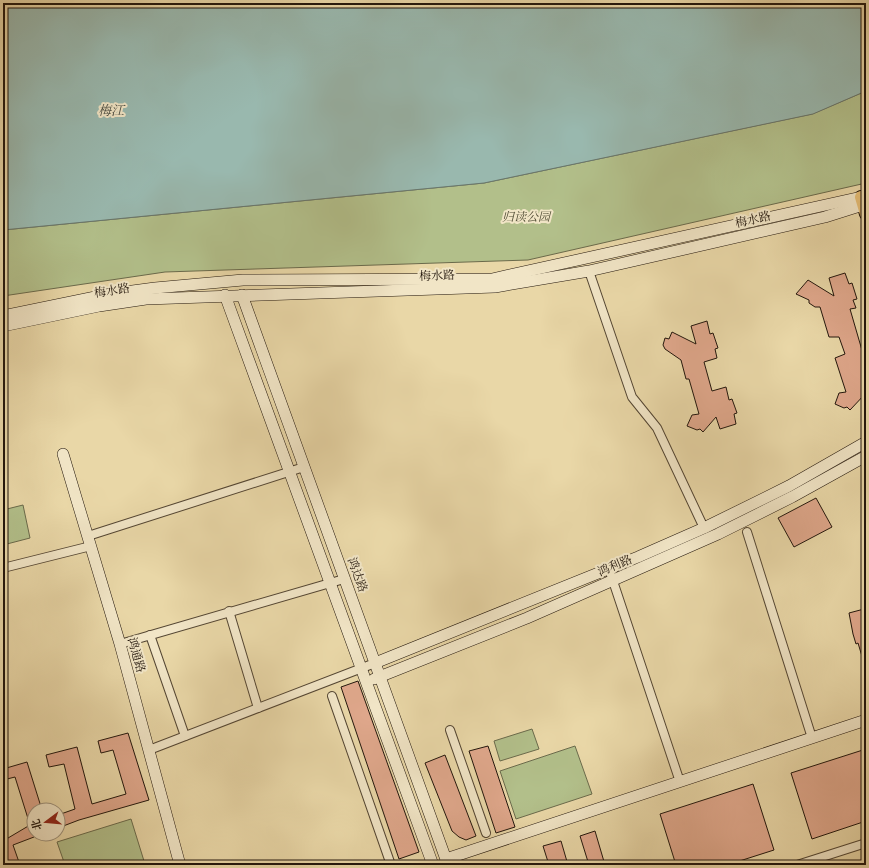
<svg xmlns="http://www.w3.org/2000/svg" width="869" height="868" viewBox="0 0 869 868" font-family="'IM FELL Double Pica','Noto Serif SC',serif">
<rect width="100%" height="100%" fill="#e9d7a7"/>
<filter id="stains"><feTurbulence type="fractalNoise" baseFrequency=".005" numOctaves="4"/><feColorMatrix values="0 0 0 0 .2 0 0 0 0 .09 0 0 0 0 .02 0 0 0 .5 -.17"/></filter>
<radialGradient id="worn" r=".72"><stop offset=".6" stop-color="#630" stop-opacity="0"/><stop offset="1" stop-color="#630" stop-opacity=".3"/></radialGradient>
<!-- green -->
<g fill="#b2bf8a" stroke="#6a6a4b">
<path d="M866 91V183L528 260 165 272 3 296V230L484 183 812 114Z"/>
<path d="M23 505 30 538 3 545V510Z"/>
<path d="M532 729 539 749 500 761 494 741Z"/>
<path d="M575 746 592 794 516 819 500 771Z"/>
<path d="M131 819 144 861 130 865H65L57 842Z"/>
</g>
<!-- water -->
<path fill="#99b8ae" stroke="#69776d" d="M3 3H866V91L813 114 484 183 3 230Z"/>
<!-- building -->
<g fill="#dfa78b" stroke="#22160c">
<path d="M845 273 849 284 852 283 857 299 853 300 856 308 850 309 866 364V393L850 410 847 407 844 408 835 404 839 393 846 392 835 358 845 354 839 337H829L820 307H815L809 303V300L796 294 808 280 834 296 829 278Z"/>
<path d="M707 321 710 334 713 333 718 348 715 349 717 358 704 362 712 391 726 387 729 400 732 399 737 413 734 414 736 424 720 429 716 417 703 432 700 429 697 430 687 426 692 415 699 414 689 379H686L681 360 665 349 663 345 665 338 669 339 672 332 696 344 691 326Z"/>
<path d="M816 498 832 527 794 547 778 518Z"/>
<path d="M864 609 866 615V662L864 663 858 643 856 644 853 634 849 613Z"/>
<path d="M358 681 419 852 399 859 341 687Z"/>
<path d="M128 733 149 800 79 820 58 828V815L75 809 64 764 49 767 46 755 77 747 92 804 126 794 113 750 101 753 98 741Z"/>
<path d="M488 746 515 827 496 833 469 751Z"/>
<path d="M866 749V821L812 839 791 773Z"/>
<path d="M445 755 476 836 466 840 459 837 452 831 425 763Z"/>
<path d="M27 762 42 810H34V837L13 845 20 865H3V841L30 825 15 777 3 780V769Z"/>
<path d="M753 784 774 850 727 865H676L660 814Z"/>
<path d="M595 831 605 865H589L580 836Z"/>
<path d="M561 841 568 865H549L543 846Z"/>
</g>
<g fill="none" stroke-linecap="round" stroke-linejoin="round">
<defs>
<g id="street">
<path d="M589 271 632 397 657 428 704 528"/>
<path d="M747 532 812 738"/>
<path d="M88 536 304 467"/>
<path d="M3 568 91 546"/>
<path d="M609 569 680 782"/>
<path d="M229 611 258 708"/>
<path d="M150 635 185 736"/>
<path d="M120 644 344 579"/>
<path d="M332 696 391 865"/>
<path d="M450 730 486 833"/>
<path d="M149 750 375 663"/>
<path d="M797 865 866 843"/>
</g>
<g id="secondary">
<path d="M225 295 433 865"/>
<path d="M242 295 448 865"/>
<path d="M3 316 110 294 155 288 243 280 492 279 866 196"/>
<path d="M3 326 99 306 146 299 495 287 589 271 825 217 866 204"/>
<path d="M63 454 120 644 180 865"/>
<path d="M375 663 638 557 704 528 789 486 866 442"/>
<path d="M374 679 527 618 718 534 792 497 866 456"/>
<path d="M446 859 866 720"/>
</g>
<path id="primary" d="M861 197 866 214"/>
</defs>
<!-- street casing -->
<use href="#street" stroke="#544633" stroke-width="10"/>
<!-- secondary casing -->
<use href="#secondary" stroke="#22160c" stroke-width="12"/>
<!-- primary casing -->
<use href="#primary" stroke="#22160c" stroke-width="14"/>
<!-- street -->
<use href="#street" stroke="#f1e5c6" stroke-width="8"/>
<!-- secondary -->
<use href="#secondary" stroke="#f1e5c6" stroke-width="11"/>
<!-- primary -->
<use href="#primary" stroke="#e4bc74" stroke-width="12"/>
</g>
<g text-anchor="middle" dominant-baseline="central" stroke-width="4" stroke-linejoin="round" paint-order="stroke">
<!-- park labels -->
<g font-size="12" font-style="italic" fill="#4d4932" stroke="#f1e5c6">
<text x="526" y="217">归读公园</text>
</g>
<!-- street labels -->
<g font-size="12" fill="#22160c" stroke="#f1e5c6">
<text transform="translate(753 220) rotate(-13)">梅水路</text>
<text transform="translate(437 276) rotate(-2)">梅水路</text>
<text transform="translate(112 291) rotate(-9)">梅水路</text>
<text transform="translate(615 566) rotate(-23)">鸿利路</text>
<text transform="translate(357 575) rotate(70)">鸿达路</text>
<text transform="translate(136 655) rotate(74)">鸿通路</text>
</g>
<!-- water labels -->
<g font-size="13" font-style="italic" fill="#4c4f45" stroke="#f1e5c6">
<text x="111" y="111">梅江</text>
</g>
</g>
<!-- margin -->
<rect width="869" height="868" fill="none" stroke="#e9d7a7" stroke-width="16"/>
<rect x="4" y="4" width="861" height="860" fill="none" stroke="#22160c" stroke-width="2"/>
<rect x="8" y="8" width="853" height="852" fill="none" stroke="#22160c"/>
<!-- north arrow -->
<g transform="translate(46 822) rotate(254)"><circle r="19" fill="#f1e5c6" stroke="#9e927c"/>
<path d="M0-3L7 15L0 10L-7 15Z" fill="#8f2418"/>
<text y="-6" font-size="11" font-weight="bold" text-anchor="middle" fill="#22160c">北</text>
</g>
<rect width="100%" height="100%" filter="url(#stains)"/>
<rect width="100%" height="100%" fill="url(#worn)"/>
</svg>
